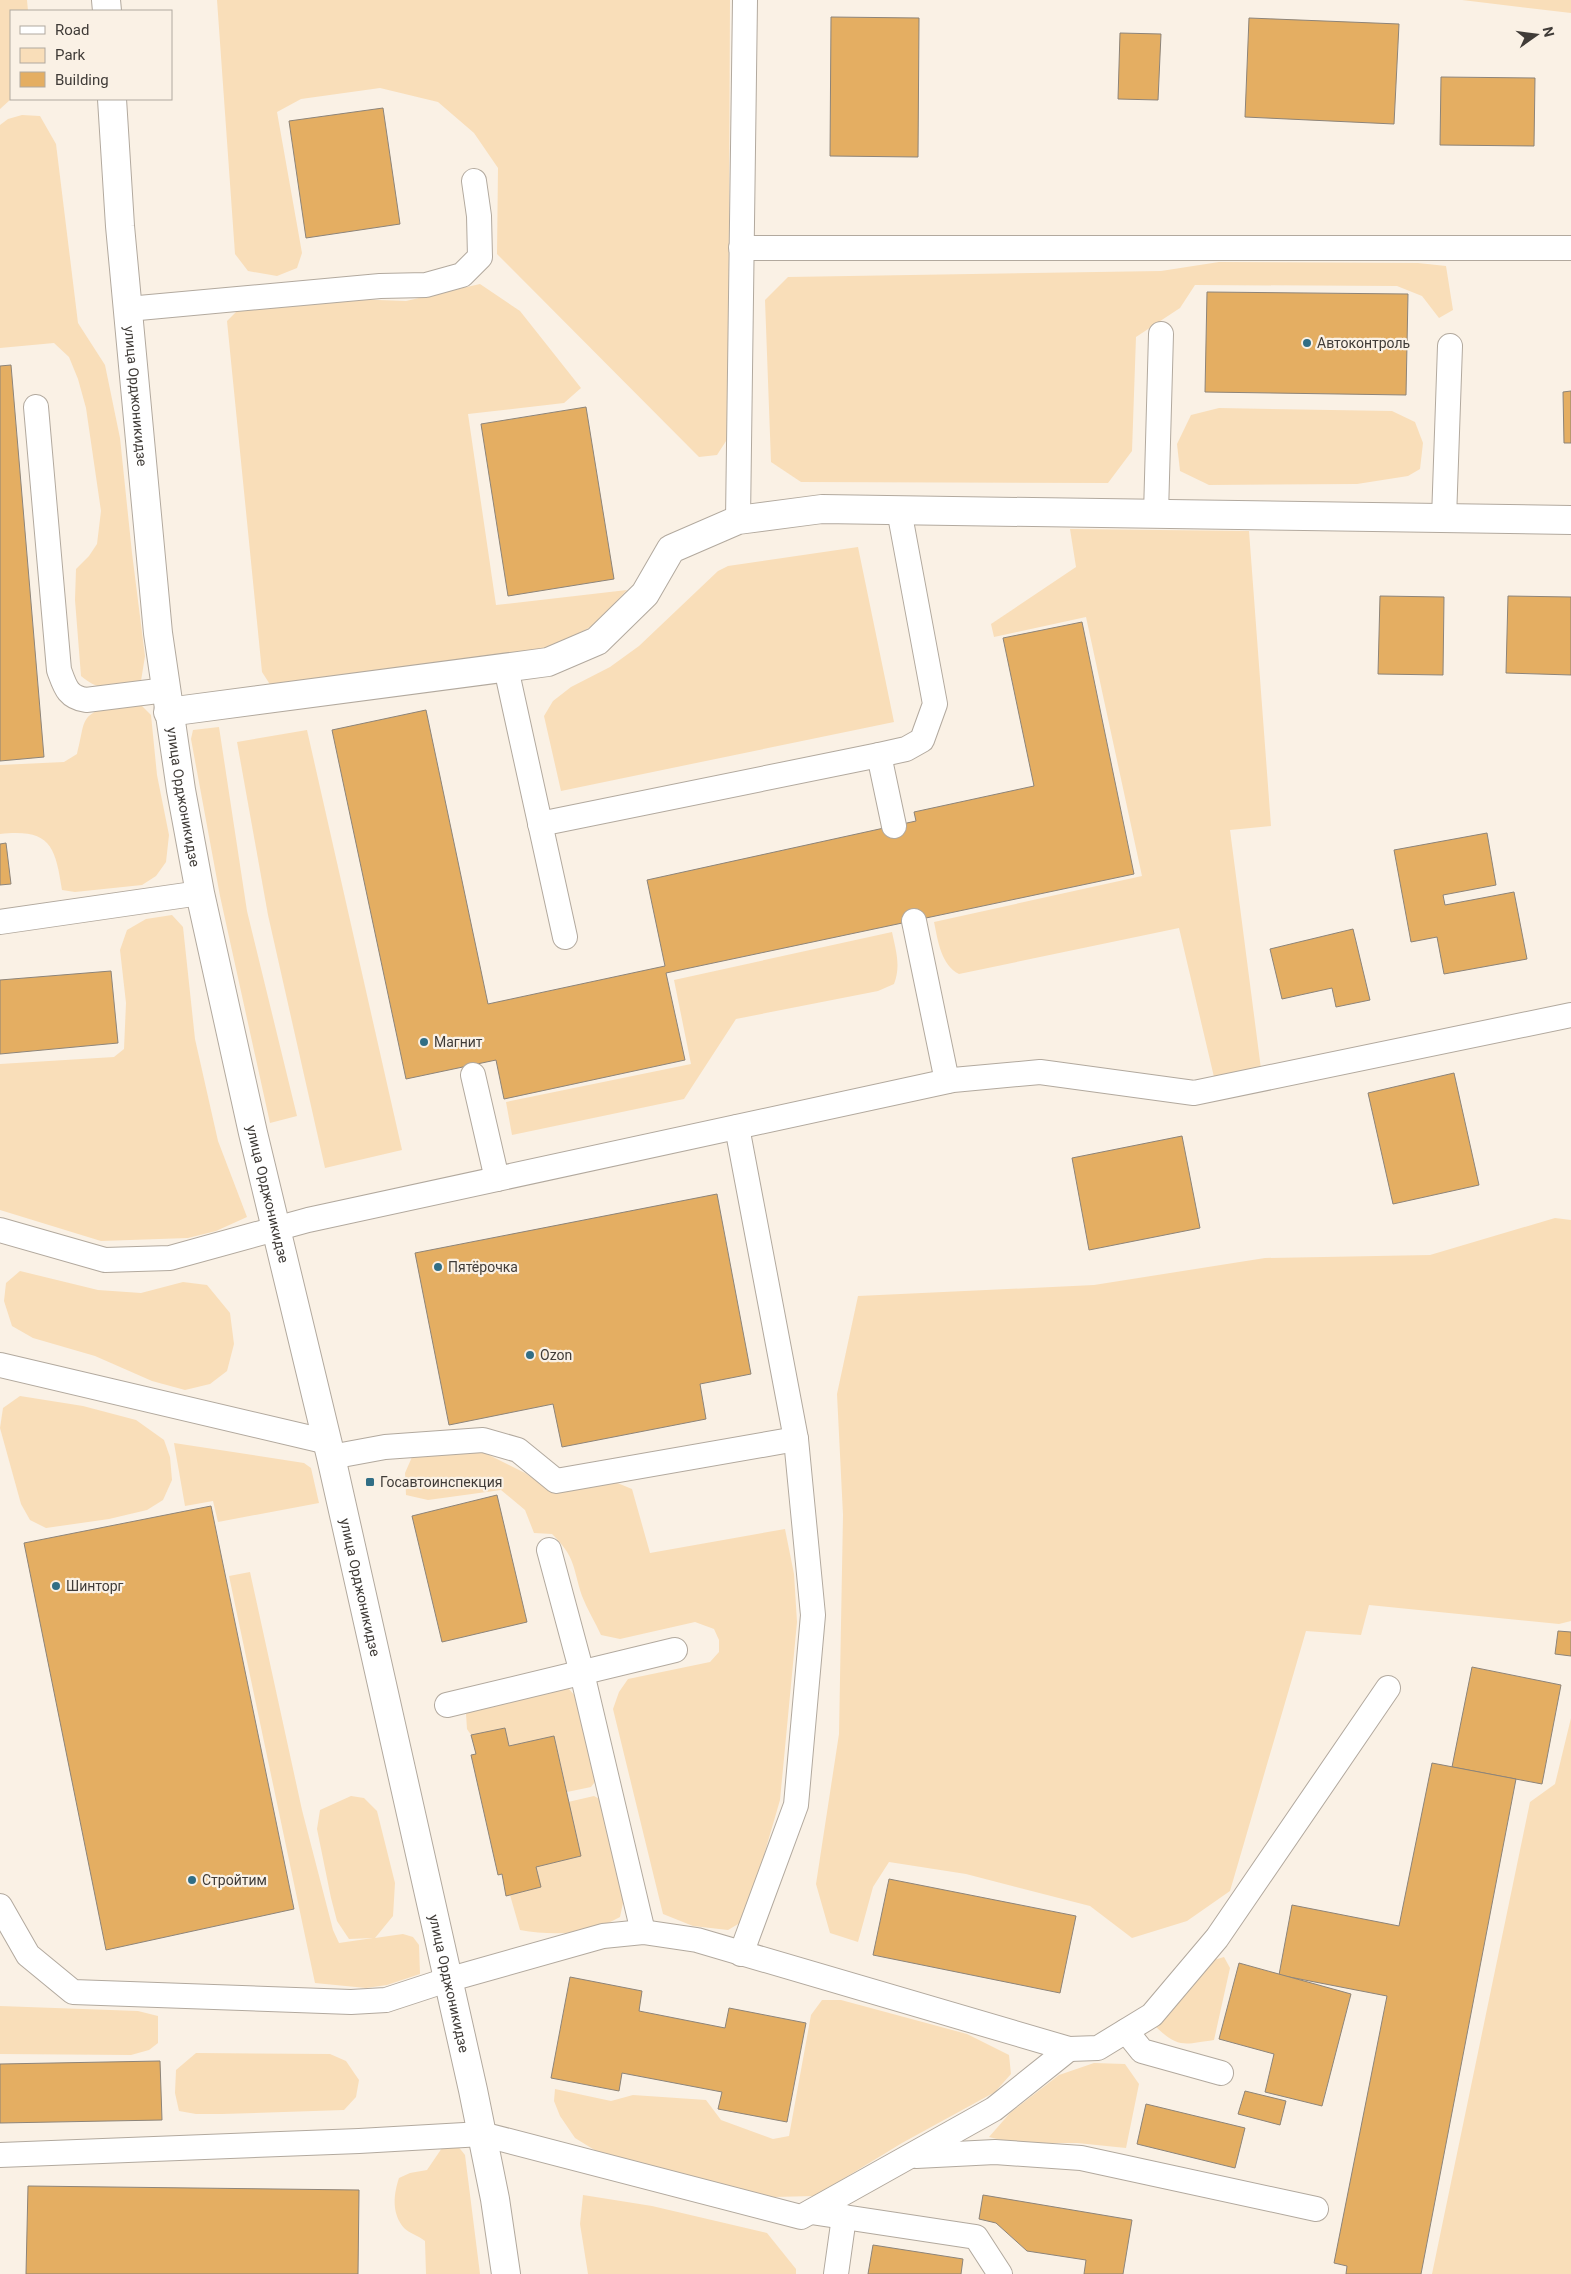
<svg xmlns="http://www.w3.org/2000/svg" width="1571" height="2274" viewBox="0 0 1571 2274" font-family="Roboto,sans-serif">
<rect width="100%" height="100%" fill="#faf1e5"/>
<!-- green -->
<g fill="#f9deb9">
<path d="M0 0H27L28 11H11V99L0 109Z"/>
<path d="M217 0H730L728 438 717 455 699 457 497 254 498 168 474 133 438 102 380 88 301 99 277 112 302 253 297 268 277 276 248 271 235 254Z"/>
<path d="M1462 0H1571V13Z"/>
<path d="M22 115 40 116 56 144 78 323 105 365 120 438 132 553 145 656 141 681C117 688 102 694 81 676L75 600 76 569 89 556 97 544 101 511 86 408 78 379 69 357 54 343 0 348V125L8 119Z"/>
<path d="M1219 262 1418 263 1446 266 1453 310 1439 318 1422 296 1397 286 1195 285 1180 308 1136 337 1132 451 1108 483 801 482 771 462 765 300 788 277 1161 271Z"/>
<path d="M480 284 520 311 581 388 564 403 468 414 496 605 627 590 594 625 543 653 271 686 262 672 227 321 238 310 350 299 406 301Z"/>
<path d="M1219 408 1392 411 1415 422 1423 443 1420 469 1408 476 1357 484 1209 485 1180 471 1177 444 1191 415Z"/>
<path d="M1070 529 1249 531 1271 826 1230 830 1261 1069 1214 1077 1179 928 959 974C941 965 938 941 934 922L1142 876 1086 617 994 637 991 624 1076 567Z"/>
<path d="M858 547 894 722 561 791 544 716 553 701 571 687 610 667 639 646 718 571 728 566Z"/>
<path d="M116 705 142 706 151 715 157 775 169 835 166 862 156 876 142 885 75 892 62 890C55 845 50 829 0 834V765L64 762 77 754C86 721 78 714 116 705Z"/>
<path d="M219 727 247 911 297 1116 270 1123 220 896 191 739 193 730Z"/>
<path d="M307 730 402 1150 325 1168 268 915 237 742Z"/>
<path d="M172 915 183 927 195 1039 218 1141 247 1217 216 1231 188 1238 101 1241 0 1210V1064L114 1057 124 1049 126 1003 120 950 127 930 146 919Z"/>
<path d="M892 932C896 951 901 966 894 984L878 991 736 1019 684 1099 512 1135 506 1102 691 1064 674 980Z"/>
<path d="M1555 1218 1571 1220V1621L1559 1624 1369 1605 1361 1635 1306 1631 1230 1891 1187 1921 1132 1938 1090 1906 966 1874 889 1862 873 1887 858 1942 830 1933 816 1884 839 1734 843 1515 837 1394 858 1296 1094 1285 1265 1258 1430 1255Z"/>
<path d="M20 1271 98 1290 141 1293 183 1282 207 1285 230 1313 234 1344 227 1371 210 1384 185 1390 152 1381 95 1356 33 1338 12 1326 4 1301 6 1283Z"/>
<path d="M20 1396 83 1406 136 1420 164 1440 170 1457 172 1480 163 1500 147 1510 109 1519 46 1528 30 1520 21 1504 0 1428 3 1408Z"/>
<path d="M174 1443 304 1463 311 1468 319 1503 218 1522 213 1501 185 1506Z"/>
<path d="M440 1451 485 1453 525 1473 548 1489 605 1478 632 1489 650 1553 785 1529 794 1574 797 1622 780 1800 745 1920 728 1930 693 1926 663 1914 613 1709 619 1692 628 1679 710 1662 719 1652V1640L714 1629 695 1622 620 1639 601 1635C595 1622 587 1609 582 1596 572 1565 576 1558 552 1534L534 1533 525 1510 501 1490 428 1500 406 1495 405 1473 412 1457Z"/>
<path d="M250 1572 302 1810 333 1930 339 1943 373 1938 349 1939 337 1921 331 1898 317 1829 320 1810 351 1796 364 1798 377 1811 395 1883 393 1916 375 1938 403 1934 413 1937 419 1945 420 1974 387 1985 366 1988 315 1983 229 1576Z"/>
<path d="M568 1688 578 1699 600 1775 591 1787 567 1792 554 1736 509 1746 505 1728 471 1735 467 1729 466 1714 473 1706Z"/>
<path d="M1571 1718V2274H1432L1530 1802 1555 1784Z"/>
<path d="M594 1796 607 1803 624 1898 620 1917C589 1935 555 1936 520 1930L510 1895 541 1887 536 1867 581 1856 568 1802Z"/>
<path d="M1224 1957 1230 1968 1214 2040C1185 2044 1179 2049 1156 2027L1207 1962Z"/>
<path d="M822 2000H841L967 2034 1009 2055 1011 2074 995 2092 902 2143 815 2196 774 2197 645 2168 601 2154 575 2138 560 2116 554 2101 555 2089 611 2101 633 2095 706 2100 721 2120 773 2139 789 2136 811 2015Z"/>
<path d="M0 2006 138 2011 158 2016V2043L149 2050 131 2055 0 2054Z"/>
<path d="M196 2053 330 2054 346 2061 359 2080 356 2097 344 2110 222 2114H196L179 2111 175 2093 176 2070Z"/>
<path d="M1094 2063 1125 2064 1139 2084 1126 2148 1077 2143H1013L989 2137 1010 2113 1059 2075Z"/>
<path d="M457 2145 465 2155 480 2274H426L425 2241C419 2236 409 2233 404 2228 392 2214 393 2196 399 2178L410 2173 427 2170 442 2148Z"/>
<path d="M583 2195 652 2206 767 2233 796 2269V2274H588L580 2224Z"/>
</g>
<!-- building -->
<g fill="#e4ae62" stroke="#8d8479">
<path d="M831 17 919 18 918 157 830 156Z"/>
<path d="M1249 18 1399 24 1394 124 1245 117Z"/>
<path d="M1120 33 1161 34 1158 100 1118 99Z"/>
<path d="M1441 77 1535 78 1534 146 1440 145Z"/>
<path d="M383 108 400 224 306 238 289 121Z"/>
<path d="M1207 292 1408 294 1406 395 1205 392Z"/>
<path d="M11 365 44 757 0 761V366Z"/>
<path d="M1571 391V443H1564L1563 392Z"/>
<path d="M586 407 614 579 508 596 481 424Z"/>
<path d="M1380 596 1444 597 1443 675 1378 674Z"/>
<path d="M1508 596 1571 597V675L1506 673Z"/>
<path d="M1082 622 1134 874 666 973 685 1060 504 1099 496 1060 406 1079 332 730 426 710 488 1004 665 966 647 880 916 821 914 812 1034 786 1003 638Z"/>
<path d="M1487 833 1496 885 1443 895 1445 905 1514 892 1527 959 1444 974 1437 937 1411 942 1394 850Z"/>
<path d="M6 843 11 884 0 885V844Z"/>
<path d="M1353 929 1370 1000 1336 1007 1332 988 1282 999 1270 949Z"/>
<path d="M111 971 118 1043 0 1054V980Z"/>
<path d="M1454 1073 1479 1185 1393 1204 1368 1093Z"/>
<path d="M1182 1136 1200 1228 1089 1250 1072 1158Z"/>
<path d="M717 1194 751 1374 700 1384 706 1419 562 1447 553 1404 449 1425 415 1253Z"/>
<path d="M497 1495 527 1622 442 1642 412 1516Z"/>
<path d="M211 1506 294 1909 106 1950 24 1543Z"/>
<path d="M1558 1631 1571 1632V1656L1555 1654Z"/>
<path d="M1472 1667 1561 1685 1542 1784 1452 1767Z"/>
<path d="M505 1728 509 1746 554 1736 581 1856 536 1867 541 1887 506 1896 502 1874 498 1875 471 1755 476 1754 471 1735Z"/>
<path d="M1432 1763 1516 1779 1421 2274H1346L1347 2266 1334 2263 1387 1996 1279 1975 1292 1905 1399 1926Z"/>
<path d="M889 1879 1076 1916 1060 1993 873 1955Z"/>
<path d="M1239 1963 1351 1994 1322 2106 1265 2092 1274 2054 1219 2039Z"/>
<path d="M570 1977 642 1991 639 2011 725 2028 729 2008 806 2023 787 2122 718 2109 722 2092 622 2073 619 2091 551 2078Z"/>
<path d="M160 2061 162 2120 0 2123V2064Z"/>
<path d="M1245 2091 1286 2101 1280 2125 1238 2114Z"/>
<path d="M1146 2104 1245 2128 1235 2168 1137 2144Z"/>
<path d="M28 2186 359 2190 358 2274H26Z"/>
<path d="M983 2195 1132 2220 1123 2274H1084L1086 2260 1027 2251 996 2223 979 2219Z"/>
<path d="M873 2245 963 2259 961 2274H868Z"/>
</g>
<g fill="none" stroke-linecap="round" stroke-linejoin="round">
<defs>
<g id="lane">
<path d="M741 248H1571"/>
<path d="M128 309 380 286 426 285 462 275 480 257 479 216 474 181"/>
<path d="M36 407 59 670C65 686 67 697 86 700L166 690"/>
<path d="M1156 514 1161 334"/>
<path d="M1444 519 1450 346"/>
<path d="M738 520 745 0"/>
<path d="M506 668 565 937"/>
<path d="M879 755 894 826"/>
<path d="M540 824 879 755 906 749 922 740 935 704 899 510"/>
<path d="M914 921 947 1081"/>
<path d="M0 922 200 893"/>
<path d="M473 1075 497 1179"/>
<path d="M737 1127 796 1439 813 1615 796 1805 741 1954"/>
<path d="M0 1230 105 1260 170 1258 308 1220 953 1080 1040 1072 1194 1093 1571 1015"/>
<path d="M0 1365 328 1442"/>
<path d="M331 1457 385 1447 483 1440 518 1450 556 1481 796 1439"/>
<path d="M549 1550 582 1673 643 1932"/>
<path d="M447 1705 675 1650"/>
<path d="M0 1906 28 1955 73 1992 351 2002 386 2000 447 1980 603 1936 643 1932 697 1940 1069 2049 1098 2048 1152 2015 1217 1938 1388 1688"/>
<path d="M1126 2031 1142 2051 1221 2073"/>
<path d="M0 2155 359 2141 482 2134 801 2217 994 2109 1069 2049"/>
<path d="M916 2156 995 2152 1081 2158 1316 2209"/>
<path d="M811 2212 976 2237 1000 2274"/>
<path d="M836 2274 844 2217"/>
</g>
<path id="street" d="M168 712 548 662 597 641 645 594 671 549 738 520 822 509 1571 520"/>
<g id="secondary">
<path d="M106 0 107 11"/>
<path id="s1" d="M112 99 120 226 158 633 181 790 200 893 253 1133 331 1457 473 2090 495 2199 506 2274"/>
</g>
</defs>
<!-- lane casing -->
<use href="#lane" stroke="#b2a99e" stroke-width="26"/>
<!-- street casing -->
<use href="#street" stroke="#b2a99e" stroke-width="30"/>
<!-- secondary casing -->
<use href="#secondary" stroke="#b2a99e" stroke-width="30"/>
<!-- lane -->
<use href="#lane" stroke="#fff" stroke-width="24"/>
<!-- street -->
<use href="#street" stroke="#fff" stroke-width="28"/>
<!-- secondary -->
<use href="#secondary" stroke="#fff" stroke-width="28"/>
</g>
<!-- markers -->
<g fill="#316e85" stroke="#faf1e5" stroke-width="2">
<circle cx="1307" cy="343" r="5"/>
<circle cx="424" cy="1042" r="5"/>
<circle cx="438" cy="1267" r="5"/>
<circle cx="530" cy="1355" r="5"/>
<rect x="365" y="1477" width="10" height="10" rx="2.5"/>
<circle cx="56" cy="1586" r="5"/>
<circle cx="192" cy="1880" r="5"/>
</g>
<g text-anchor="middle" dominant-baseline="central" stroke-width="4.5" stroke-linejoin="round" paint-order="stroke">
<!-- poi labels -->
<g font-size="14" fill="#403c38" stroke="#faf1e5" text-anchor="start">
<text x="1317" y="343">Автоконтроль</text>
<text x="434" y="1042">Магнит</text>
<text x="448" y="1267">Пятёрочка</text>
<text x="540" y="1355">Ozon</text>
<text x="380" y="1482">Госавтоинспекция</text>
<text x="66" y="1586">Шинторг</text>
<text x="202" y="1880">Стройтим</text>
</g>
<!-- street labels -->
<g font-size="14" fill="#403c38" stroke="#faf1e5">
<text stroke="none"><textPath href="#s1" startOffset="298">улица Орджоникидзе</textPath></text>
<text stroke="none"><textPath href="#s1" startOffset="702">улица Орджоникидзе</textPath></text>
<text stroke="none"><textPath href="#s1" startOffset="1108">улица Орджоникидзе</textPath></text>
<text stroke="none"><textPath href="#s1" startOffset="1512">улица Орджоникидзе</textPath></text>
<text stroke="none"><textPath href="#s1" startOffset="1918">улица Орджоникидзе</textPath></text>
</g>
</g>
<!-- legend -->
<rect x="10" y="10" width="162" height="90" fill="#faf1e5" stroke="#b0a9a0"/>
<rect x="20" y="26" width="25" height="8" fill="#ffffff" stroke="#b0a9a0"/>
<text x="55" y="35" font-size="15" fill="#403c38">Road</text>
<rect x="20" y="48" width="25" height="15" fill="#f9deb9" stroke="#b0a9a0"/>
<text x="55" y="60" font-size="15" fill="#403c38">Park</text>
<rect x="20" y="72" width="25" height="15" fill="#e4ae62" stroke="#b0a9a0"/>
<text x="55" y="85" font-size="15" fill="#403c38">Building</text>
<!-- north arrow -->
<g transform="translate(1536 35) rotate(76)" stroke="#faf1e5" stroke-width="4" paint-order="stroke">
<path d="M0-4L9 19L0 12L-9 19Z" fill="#403c38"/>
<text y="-8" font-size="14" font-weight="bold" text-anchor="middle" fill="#403c38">N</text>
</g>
</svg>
